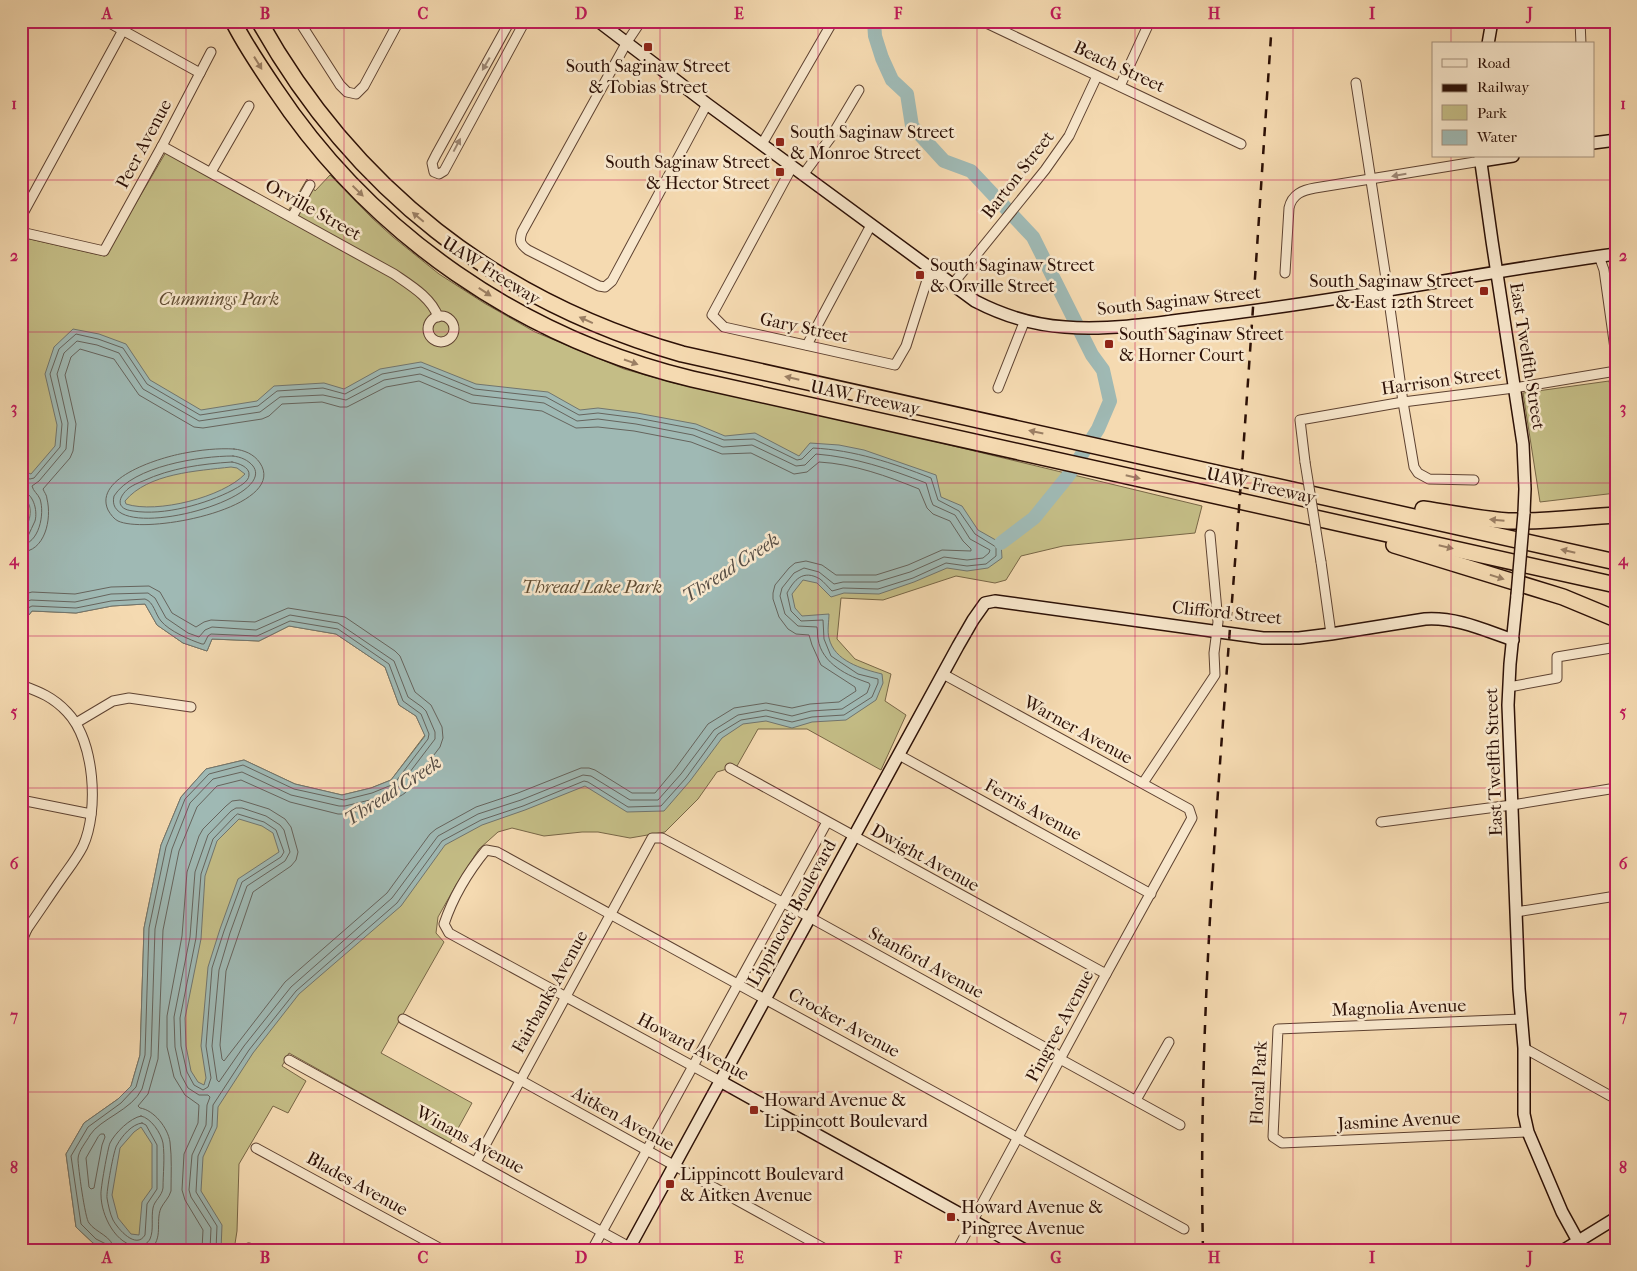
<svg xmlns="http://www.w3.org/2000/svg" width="1637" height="1271" viewBox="0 0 1637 1271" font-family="'IM FELL French Canon',serif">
<rect width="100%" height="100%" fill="#f5dab1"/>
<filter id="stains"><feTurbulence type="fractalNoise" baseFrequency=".004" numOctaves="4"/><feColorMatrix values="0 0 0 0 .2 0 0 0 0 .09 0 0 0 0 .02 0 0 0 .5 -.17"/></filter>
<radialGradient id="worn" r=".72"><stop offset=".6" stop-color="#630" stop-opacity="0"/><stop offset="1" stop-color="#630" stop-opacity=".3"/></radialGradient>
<!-- green -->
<g fill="#c4bd86" stroke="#786646">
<path d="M166 152 284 218 307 179 315 191 330 175 372 218 393 237 439 274 484 303 535 332 624 369 674 383 879 428 1202 506 1195 533 1063 546 1021 556 1006 580 995 583 956 576 883 600 841 598 837 639 855 659 891 674 885 701 906 715 881 770 807 729H758L737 766 717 772 698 799 665 832 630 838 598 832H582L544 836 512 828 498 832 479 849 456 885 438 917 436 933 444 942 381 1053 472 1103 450 1143 289 1053 282 1066 306 1081 288 1113 273 1106 239 1164 237 1231 234 1250H107L93 1243 76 1227 66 1154 84 1123 118 1099 131 1086 140 1055 144 928 161 845 181 797 206 769 244 760 295 784 342 795 371 788 391 780 425 735 416 716 399 705 385 667 336 634 289 626 259 641 212 639 207 651 183 643 157 625 145 604 112 606 76 613 32 611 21 625V237L105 256Z"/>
<path d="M1609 381 1616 411V493L1540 502 1523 393Z"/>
</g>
<!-- water -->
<path fill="#9fb9b4" stroke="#71756e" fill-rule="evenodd" d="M73 329 99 334 126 344 150 380 201 410 257 401 274 386 324 383 344 389 380 369 421 362 476 384 548 392 580 410 598 408 637 413 696 424 725 436 755 433 799 456 810 443 839 445 864 450 936 475 941 497 962 506 978 530 1001 543 1002 558 988 568 967 571 947 568 914 582 879 594 844 593 831 597 817 583 803 580 792 594 795 608 802 616 829 614C829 621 827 631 829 638 834 661 862 669 882 674L883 683 876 700 846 720 812 722 792 728 766 721 743 724 722 738 690 781 664 811 627 812 585 786 525 810 482 825 445 845 401 906 299 994 253 1053 218 1107 217 1127 203 1157 201 1191 222 1225 221 1250H107L93 1243 76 1227 66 1154 84 1123 118 1099 131 1086 140 1055 144 928 161 845 181 797 206 769 244 760 295 784 342 795 371 788 391 780 425 736 416 716 399 705 385 667 336 634 289 626 259 641 212 639 207 651 183 643 157 625 145 604 112 606 76 613 32 611 21 625V535H23C30 519 36 507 21 494V470L31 474 55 446 57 425 45 374 54 347ZM231 467 237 468 245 474C223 497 157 514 126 504L125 501C148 473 197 471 231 467ZM239 819 262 826 273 833 279 852 238 879 220 929 208 967 201 1046 206 1078 204 1085 198 1082 191 1071 186 1046 185 1018 201 939 205 876 217 841ZM141 1127 152 1144V1188L142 1202 139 1235 131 1234 118 1218 112 1195 120 1148 134 1132Z"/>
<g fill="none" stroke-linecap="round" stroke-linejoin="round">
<!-- shore -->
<g stroke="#66645d" stroke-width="1">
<path d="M234 449C244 450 254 454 260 463 289 507 148 535 118 521 114 519 111 515 108 510 93 477 162 457 185 453 200 450 218 448 234 449Z"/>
<path d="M233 456C241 457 248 460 253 466 279 501 102 546 114 496 133 466 200 456 233 456Z"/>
<path d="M232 462C238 463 250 467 249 475 249 482 238 487 233 490 206 504 164 516 133 511 115 509 118 497 129 488 133 485 138 483 143 481 171 468 201 464 232 462Z"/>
<path d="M21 476 30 479 34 478 60 447 62 424 50 374 59 349 76 334 98 339 123 348 147 384 200 415 258 406 277 391 323 388 345 394 382 374 421 367 475 389 546 397 579 415 598 413 637 418 695 429 724 440 754 439 797 460 802 459 813 448C854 450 893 463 931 478L938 500 959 511 975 534 996 547V556L986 564 967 566 946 563 913 578 878 589 843 588 832 591C828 587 824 582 820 579 803 569 794 580 787 593L791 611 801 621 823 620 824 639 831 656 858 674 878 679V683L872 697 844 715 812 717 792 722 766 716 741 720 718 734 686 778 661 806 628 807 588 782 584 781 523 806 481 820 442 841 397 903 296 991 249 1050 213 1105 212 1126 198 1156 196 1192 217 1226 216 1250"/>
<path d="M21 491C33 492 38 510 35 521 33 526 30 531 28 536L21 539"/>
<path d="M21 545C39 544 45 514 40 499 38 494 33 491 32 486L39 481 66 449 68 423 57 374 64 353 77 341 97 345 119 353 143 389 199 421 260 412 280 397 323 395 346 400 384 380 420 374 473 395 544 403 577 421 598 419 636 424 693 435 723 447 752 445 796 466 805 465 816 454C854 457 890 469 926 483L931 500 933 505 955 515 970 539 990 550 989 553 983 558 967 560 944 557 910 572 877 582H843L834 584 819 572 804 568 794 573 782 588 780 596 785 614 798 626 817 627C818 631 817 635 818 639 822 664 848 676 869 683L870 685 867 693 842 709 811 711 792 716 766 710 738 715 714 730 681 774 658 800H630L591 776 583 775 521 800 478 814 438 836 392 898 291 987 244 1046 219 1082 217 1080 212 1046 219 970 230 933 247 886 285 861 290 852 284 830 280 825 266 816 242 808H236L231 811 208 835 195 872 190 937 174 1017 175 1047 181 1075 188 1088 199 1095H208L210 1097 207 1105 206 1125 192 1155 189 1190 191 1197 211 1228 210 1250"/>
<path d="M21 552C45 552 52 519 47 499 47 495 44 492 43 489L70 458 73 451 76 424 65 375 71 357 80 349 114 359 139 395 194 427 203 428 262 419 269 416 282 404 322 402 340 407H347L386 387 419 381 471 403 542 411 576 428 598 427 634 431 691 442 722 454 751 453 794 474 807 472 819 462C854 464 887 476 919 489L927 508 933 514 950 521 963 541 971 549V551L942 550 908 565 876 575H836L822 565 806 561 795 563 789 568 775 585 773 593V599L779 617 788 629 796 634 809 635 812 645 821 665 855 687 856 691 839 702 810 704 792 708 766 703 734 708 708 724 675 769 655 793H632L595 770 589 768H581L518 793 476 807 436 829 430 834 387 893 285 982 224 1061 222 1059 220 1045 226 971 253 892 291 866 296 860 298 852 291 827 285 819 269 809 240 800 232 801 226 806 203 829 199 836 187 872 182 936 167 1016V1047L174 1077 185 1095 199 1105 198 1123 184 1154 182 1190 185 1200 203 1230 202 1250"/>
<path d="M21 595 32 592 75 594 111 587 149 586 160 592 172 613 196 627 204 622 211 620 255 622 288 608 345 617 395 651 400 656 415 692 431 705 442 727 443 738 440 747 405 793C393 802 353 815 338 814L290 802 241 780 217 786 197 807 179 851 163 930 158 1059 148 1094 138 1106 140 1108C154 1110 168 1128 170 1142 172 1158 171 1175 171 1191 169 1198 164 1202 161 1208 155 1222 164 1238 150 1250"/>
<path d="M21 606 25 602 31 600 75 602 111 594 148 593 155 598 166 618 188 633 199 637 205 630 212 627 256 630 290 615 338 623 394 661 408 697 422 707 426 711 435 732V739L397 789 374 799 345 806H339L291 795 242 772 213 779 190 803 172 849 155 929 151 1056 142 1089C132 1110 100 1119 90 1135 87 1141 78 1151 78 1159 78 1166 85 1219 89 1223 96 1233 113 1236 114 1250"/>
<path d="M21 616 28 608 32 606 76 608 111 601 145 599C154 602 155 614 161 621 169 631 190 640 202 644H204L208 636 211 634 257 636 290 621 338 629 389 664 403 701 421 714 429 734 428 739 394 784 372 793 344 800 294 789 243 765 209 774 185 799 166 847 149 928 145 1055 136 1087 121 1103 88 1127 71 1156 81 1224 96 1239 106 1244 107 1250"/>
<path d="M238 814 264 822 276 830 284 852 281 857 242 882 224 931 212 968 206 1046 211 1078 208 1087 203 1090 194 1085 187 1072 181 1046 180 1018 196 938 201 874 213 839 235 816Z"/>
<path d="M141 1116C151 1118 161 1133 163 1143 165 1158 163 1174 163 1188 162 1196 154 1201 153 1208 151 1218 154 1230 150 1239 148 1243 143 1246 138 1246 116 1246 101 1215 101 1195 100 1191 108 1147 110 1143 115 1133 130 1118 141 1116Z"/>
<path d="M142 1123 146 1125 157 1145V1189L147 1204 145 1235C136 1250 118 1229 113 1220 110 1214 108 1204 107 1198 106 1193 114 1148 117 1145 122 1136 132 1124 142 1123Z"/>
<path d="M101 1134H104L105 1137 102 1145 94 1188 91 1189 89 1187 86 1158 98 1137Z"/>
</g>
<!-- river -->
<path stroke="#9fb9b4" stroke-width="14" d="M874 21 875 36 882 58 892 80 907 94 912 126 944 161 971 171 1033 237 1092 355 1103 370 1110 401 1098 429 1068 476 1034 518 1001 543"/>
<defs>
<g id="street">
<path d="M106 21 200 73"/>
<path d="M299 21 340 85 347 92 356 94 364 86 399 21"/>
<path d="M510 21 436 155 432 163 434 172 439 174 444 171 525 21"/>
<path d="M641 21 627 42 522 232C519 241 520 244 528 250L599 286 605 287 612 281 707 104"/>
<path d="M982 21 1241 144"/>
<path d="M1580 21 1581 44"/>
<path d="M21 32 27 21"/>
<path d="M1356 83 1385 272 1403 402 1414 467 1418 473 1429 479 1474 480"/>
<path d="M1120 86 1150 21"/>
<path d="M762 144 833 21"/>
<path d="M162 146 394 274C410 285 432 298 438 317"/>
<path d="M792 167 712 315 724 327 895 365 906 346 927 280 932 271"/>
<path d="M211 172 249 106"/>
<path d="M803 175 831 137 859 90"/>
<path d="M21 217 128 21"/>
<path d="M292 217 310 185"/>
<path d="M21 232 104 251 162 146 211 52"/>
<path d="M1599 256 1604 270 1616 356"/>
<path d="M1285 273 1289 208C1292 194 1303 190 1315 188L1481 161"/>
<path d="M952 285 1045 170 1069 136 1097 76"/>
<circle cx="441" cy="329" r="13"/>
<path d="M807 345 871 225"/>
<path d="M998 388 1025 320"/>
<path d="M1305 462 1300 420 1403 402 1514 388 1616 371"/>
<path d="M1321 562 1331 634"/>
<path d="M943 674 1189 809 1192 818 1106 974 957 1250"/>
<path d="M21 685C40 692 53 697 67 712 95 741 99 811 83 846 77 858 69 868 62 878 50 895 39 912 27 929L21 933"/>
<path d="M1509 687 1557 678V657L1611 648 1616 650"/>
<path d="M76 723 113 701 129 698 191 707"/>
<path d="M899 755 1151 894"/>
<path d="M730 768 1106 974"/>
<path d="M1143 783 1215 675 1214 653 1218 622 1210 535"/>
<path d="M21 800 91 814"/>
<path d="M1381 822 1512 805 1616 788"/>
<path d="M1516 912 1616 896"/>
<path d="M21 943 27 929"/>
<path d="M403 1019 520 1080 827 1250"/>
<path d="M1521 1019 1278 1029 1273 1137 1282 1143 1528 1132"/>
<path d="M1524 1048 1616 1099"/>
<path d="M289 1060 635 1250"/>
<path d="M720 1081 449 933 444 924C453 897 468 872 486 850L497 852 1184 1229"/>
<path d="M1136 1100 1169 1042"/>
<path d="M256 1148 443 1250"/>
<path d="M476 1162 652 838H662L782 902 1055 1053 1060 1059 1180 1125"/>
<path d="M249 1248 252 1250"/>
<path d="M592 1250 827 822"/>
</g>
<g id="secondary">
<path d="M598 21 707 104 975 301C1002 315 1034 325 1065 327 1115 331 1170 321 1219 315 1352 299 1483 272 1616 254"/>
<path d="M1488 44 1492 21"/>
<path d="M1593 143 1616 140"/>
<path d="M1480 156 1492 241 1523 444 1525 489 1524 513"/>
<path d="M1481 161 1513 156"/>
<path d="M1517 595 1510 664 1508 705 1519 989 1524 1048V1114L1528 1132 1562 1212 1578 1241"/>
<path d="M720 1081 1025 1250"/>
<path d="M628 1250 958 646 973 620 985 603 995 601 1263 638H1299L1331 634 1425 619C1457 617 1484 630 1513 640"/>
<path d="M1564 1250 1616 1218"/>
</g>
<g id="highway">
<path d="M233 21C245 45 260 67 275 89 372 235 522 338 692 379L1616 585"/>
<path d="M259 21C353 189 497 301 682 354L1616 562"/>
<path d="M1423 509C1452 513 1479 519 1508 521 1543 522 1580 517 1616 515"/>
<path d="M1394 545 1563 597 1616 619"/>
</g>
</defs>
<!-- street casing -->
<use href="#street" stroke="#5e4231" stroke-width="11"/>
<!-- secondary casing -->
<use href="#secondary" stroke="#2c1006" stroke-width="14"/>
<!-- highway casing -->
<use href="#highway" stroke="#2c1006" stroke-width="18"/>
<!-- street -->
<use href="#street" stroke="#f8e7cc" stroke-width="9"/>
<!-- secondary -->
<use href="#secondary" stroke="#f8e7cc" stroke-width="11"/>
<!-- highway -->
<use href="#highway" stroke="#f5dab1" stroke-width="15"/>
<!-- rail -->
<path stroke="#2c1006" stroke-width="2.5" stroke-dasharray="9 9" stroke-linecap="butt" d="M1203 1250C1198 1033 1216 817 1232 601 1247 408 1259 215 1272 21"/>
<defs>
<path id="street-bridge" d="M1305 462 1321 562"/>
<path id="secondary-bridge" d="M1517 595 1524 513"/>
</defs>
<!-- street-bridge casing -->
<use href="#street-bridge" stroke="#5e4231" stroke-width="11" stroke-linecap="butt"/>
<!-- secondary-bridge casing -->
<use href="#secondary-bridge" stroke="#2c1006" stroke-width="14" stroke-linecap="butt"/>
<!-- street-bridge -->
<use href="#street-bridge" stroke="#f8e7cc" stroke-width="9"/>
<!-- secondary-bridge -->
<use href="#secondary-bridge" stroke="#f8e7cc" stroke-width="11"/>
</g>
<!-- one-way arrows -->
<defs><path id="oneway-solid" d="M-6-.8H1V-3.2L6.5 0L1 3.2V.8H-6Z" transform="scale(1.25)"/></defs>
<g fill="#9b7f64">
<use href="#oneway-solid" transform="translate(258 63) rotate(58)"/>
<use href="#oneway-solid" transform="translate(358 191) rotate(44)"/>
<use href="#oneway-solid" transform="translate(418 217) rotate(-140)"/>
<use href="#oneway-solid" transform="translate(485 292) rotate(33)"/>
<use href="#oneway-solid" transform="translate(586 320) rotate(-156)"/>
<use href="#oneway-solid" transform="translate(631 362) rotate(19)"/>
<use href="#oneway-solid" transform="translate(792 378) rotate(-167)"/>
<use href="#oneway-solid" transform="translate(1036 432) rotate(-168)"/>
<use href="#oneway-solid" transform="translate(1133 477) rotate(13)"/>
<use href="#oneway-solid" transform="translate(1497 520) rotate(-175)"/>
<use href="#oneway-solid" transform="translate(1446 547) rotate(13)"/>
<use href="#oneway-solid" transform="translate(1568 551) rotate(-167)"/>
<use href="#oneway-solid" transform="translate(1497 577) rotate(17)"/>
</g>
<g fill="#9c8673">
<use href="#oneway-solid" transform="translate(486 64) rotate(120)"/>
<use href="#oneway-solid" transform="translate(457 145) rotate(-62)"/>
<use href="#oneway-solid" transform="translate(1399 175) rotate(170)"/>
</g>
<!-- grid -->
<path fill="none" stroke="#c2185b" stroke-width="1" stroke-opacity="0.55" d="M186 21V1250M344 21V1250M502 21V1250M660 21V1250M818 21V1250M977 21V1250M1135 21V1250M1293 21V1250M1451 21V44M1451 156V1250M21 180H1616M21 332H1616M21 483H1616M21 636H1616M21 788H1616M21 939H1616M21 1092H1616"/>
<!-- markers -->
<g fill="#8f2418" stroke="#f8e7cc" stroke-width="2">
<rect x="643" y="42" width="10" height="10" rx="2.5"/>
<rect x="775" y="137" width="10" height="10" rx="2.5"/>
<rect x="775" y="167" width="10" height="10" rx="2.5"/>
<rect x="915" y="270" width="10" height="10" rx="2.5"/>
<rect x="1479" y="286" width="10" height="10" rx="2.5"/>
<rect x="1104" y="339" width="10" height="10" rx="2.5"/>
<rect x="749" y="1105" width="10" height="10" rx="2.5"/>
<rect x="665" y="1179" width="10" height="10" rx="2.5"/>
<rect x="946" y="1212" width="10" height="10" rx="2.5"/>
</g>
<g text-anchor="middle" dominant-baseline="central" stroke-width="5" stroke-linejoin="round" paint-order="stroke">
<!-- poi labels -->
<g font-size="18" fill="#2c1006" stroke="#f8e7cc" text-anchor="start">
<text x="648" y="66" text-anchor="middle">South Saginaw Street<tspan x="648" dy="21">&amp; Tobias Street</tspan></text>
<text x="790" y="132">South Saginaw Street<tspan x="790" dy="21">&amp; Monroe Street</tspan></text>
<text x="770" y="162" text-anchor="end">South Saginaw Street<tspan x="770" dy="21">&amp; Hector Street</tspan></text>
<text x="930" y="265">South Saginaw Street<tspan x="930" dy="21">&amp; Orville Street</tspan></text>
<text x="1474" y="281" text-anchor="end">South Saginaw Street<tspan x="1474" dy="21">&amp; East 12th Street</tspan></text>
<text x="1119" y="334">South Saginaw Street<tspan x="1119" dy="21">&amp; Horner Court</tspan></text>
<text x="764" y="1100">Howard Avenue &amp;<tspan x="764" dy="21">Lippincott Boulevard</tspan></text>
<text x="680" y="1174">Lippincott Boulevard<tspan x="680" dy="21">&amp; Aitken Avenue</tspan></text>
<text x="961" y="1207">Howard Avenue &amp;<tspan x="961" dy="21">Pingree Avenue</tspan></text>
</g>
<!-- street labels -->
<g font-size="18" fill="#2c1006" stroke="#f8e7cc">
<text transform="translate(1119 67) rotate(25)">Beach Street</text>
<text transform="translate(144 144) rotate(-62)">Peer Avenue</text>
<text transform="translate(1018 175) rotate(-52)">Barton Street</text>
<text transform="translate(313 210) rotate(29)">Orville Street</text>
<text transform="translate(491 271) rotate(32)">UAW Freeway</text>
<text transform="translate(1179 301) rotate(-6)">South Saginaw Street</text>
<text transform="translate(804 328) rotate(12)">Gary Street</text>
<text transform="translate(1527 356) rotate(81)">East Twelfth Street</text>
<text transform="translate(1441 381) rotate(-8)">Harrison Street</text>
<text transform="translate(865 398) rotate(12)">UAW Freeway</text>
<text transform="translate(1261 486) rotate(13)">UAW Freeway</text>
<text transform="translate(1227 613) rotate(6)">Clifford Street</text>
<text transform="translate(1078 730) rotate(29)">Warner Avenue</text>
<text transform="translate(1494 762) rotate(-92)">East Twelfth Street</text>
<text transform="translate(1033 810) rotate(29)">Ferris Avenue</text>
<text transform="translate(925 858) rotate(29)">Dwight Avenue</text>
<text transform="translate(792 913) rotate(-61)">Lippincott Boulevard</text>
<text transform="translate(926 963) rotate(29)">Stanford Avenue</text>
<text transform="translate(550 992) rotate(-61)">Fairbanks Avenue</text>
<text transform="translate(1399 1008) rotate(-2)">Magnolia Avenue</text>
<text transform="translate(844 1023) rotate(29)">Crocker Avenue</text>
<text transform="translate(1060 1026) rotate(-62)">Pingree Avenue</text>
<text transform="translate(693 1047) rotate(28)">Howard Avenue</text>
<text transform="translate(1259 1083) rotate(-87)">Floral Park</text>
<text transform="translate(623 1119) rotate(29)">Aitken Avenue</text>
<text transform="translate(1399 1121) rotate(-3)">Jasmine Avenue</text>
<text transform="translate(470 1140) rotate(29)">Winans Avenue</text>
<text transform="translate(357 1184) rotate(29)">Blades Avenue</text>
</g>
<!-- park labels -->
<g font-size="18" font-style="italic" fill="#614d33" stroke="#f8e7cc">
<text x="219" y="299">Cummings Park</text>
<text x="592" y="587">Thread Lake Park</text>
</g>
<!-- water labels -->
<g font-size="19" font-style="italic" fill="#544b43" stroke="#f8e7cc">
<text transform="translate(731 568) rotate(-33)">Thread Creek</text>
<text transform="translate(393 791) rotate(-33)">Thread Creek</text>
</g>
</g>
<!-- margin -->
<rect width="1637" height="1271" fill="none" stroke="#f5dab1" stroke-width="55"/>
<!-- legend -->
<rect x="1432" y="42" width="162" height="115" fill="#f8e7cc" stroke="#a6917d"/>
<rect x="1442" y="59" width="25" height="8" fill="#f8e7cc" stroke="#a6917d"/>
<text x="1477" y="68" font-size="15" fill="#2c1006">Road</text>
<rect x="1442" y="84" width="25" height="8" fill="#2c1006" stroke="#a6917d"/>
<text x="1477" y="92" font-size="15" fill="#2c1006">Railway</text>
<rect x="1442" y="105" width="25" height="15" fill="#c4bd86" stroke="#a6917d"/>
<text x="1477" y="118" font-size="15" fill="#2c1006">Park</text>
<rect x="1442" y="130" width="25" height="15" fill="#9fb9b4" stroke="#a6917d"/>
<text x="1477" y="142" font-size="15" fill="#2c1006">Water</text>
<rect x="28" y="28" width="1582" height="1216" fill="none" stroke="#c2185b" stroke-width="2"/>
<g font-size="16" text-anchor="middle" font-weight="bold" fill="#c2185b">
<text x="107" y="19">A</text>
<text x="265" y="19">B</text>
<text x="423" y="19">C</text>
<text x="581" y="19">D</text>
<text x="739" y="19">E</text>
<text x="898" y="19">F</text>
<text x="1056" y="19">G</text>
<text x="1214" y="19">H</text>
<text x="1372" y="19">I</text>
<text x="1530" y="19">J</text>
<text x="14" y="109">1</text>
<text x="1623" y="109">1</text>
<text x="14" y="261">2</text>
<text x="1623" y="261">2</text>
<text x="14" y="413">3</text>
<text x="1623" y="413">3</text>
<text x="14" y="565">4</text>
<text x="1623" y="565">4</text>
<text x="14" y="717">5</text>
<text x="1623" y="717">5</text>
<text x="14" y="869">6</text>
<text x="1623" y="869">6</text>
<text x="14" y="1021">7</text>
<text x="1623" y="1021">7</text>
<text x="14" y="1173">8</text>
<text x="1623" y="1173">8</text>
<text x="107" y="1263">A</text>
<text x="265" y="1263">B</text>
<text x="423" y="1263">C</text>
<text x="581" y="1263">D</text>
<text x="739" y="1263">E</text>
<text x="898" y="1263">F</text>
<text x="1056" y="1263">G</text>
<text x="1214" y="1263">H</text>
<text x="1372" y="1263">I</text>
<text x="1530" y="1263">J</text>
</g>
<rect width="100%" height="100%" filter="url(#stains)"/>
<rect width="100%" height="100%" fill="url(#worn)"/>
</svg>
